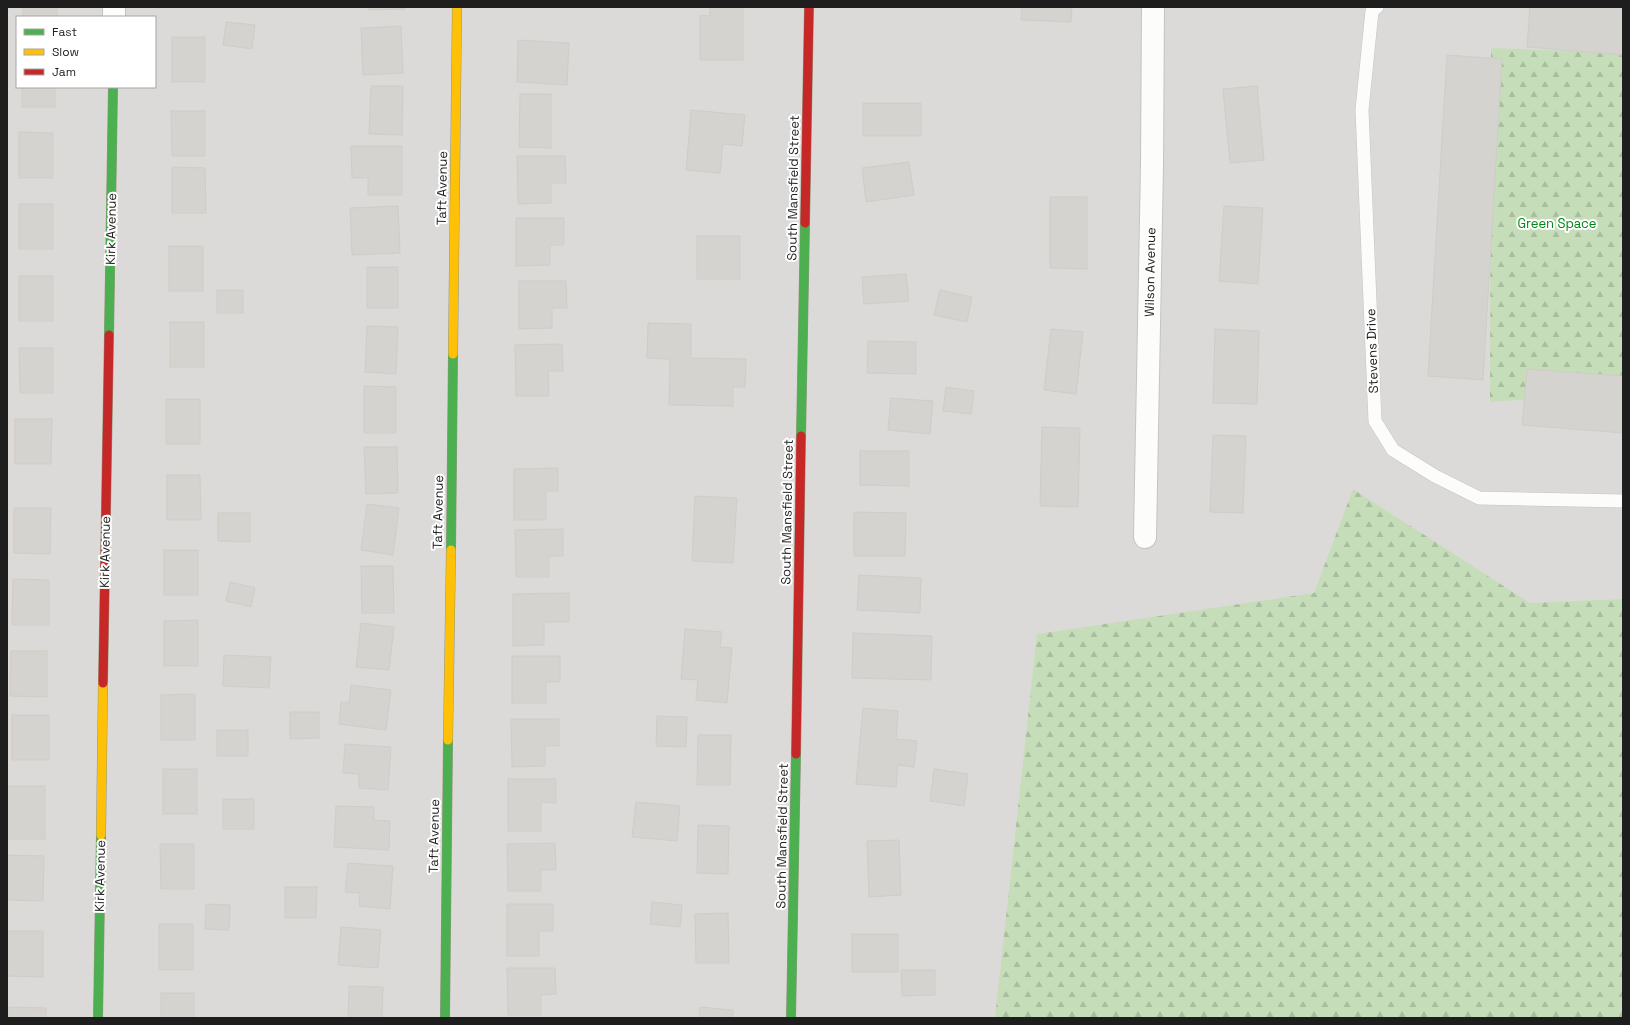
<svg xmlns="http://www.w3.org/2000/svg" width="1630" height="1025" viewBox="0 0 1630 1025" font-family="'Space Grotesk',sans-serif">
<defs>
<pattern id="forest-firs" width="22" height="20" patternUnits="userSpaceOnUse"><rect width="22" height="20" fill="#c5deb9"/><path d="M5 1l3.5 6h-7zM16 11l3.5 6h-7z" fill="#a9be9f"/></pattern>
</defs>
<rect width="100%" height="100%" fill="#edebe6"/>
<!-- residential -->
<path fill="#dcdad8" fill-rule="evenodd" d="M7 7H1623V1018H7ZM17 17H155V87H17Z"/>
<!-- forest -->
<g fill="url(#forest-firs)">
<path d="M1491 48 1623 53V393L1490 402Z"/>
<path d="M1353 489 1530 603 1623 599V1018H995L1037 634 1314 593Z"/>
</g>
<!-- building -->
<g fill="#d5d3cf" stroke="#d0ccc7">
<rect x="23" y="7" width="34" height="10"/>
<path d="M369 7H405V9L369 10Z"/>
<path d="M710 7H743V60H700V15L710 16Z"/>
<path d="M1022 7H1072L1071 22 1021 20Z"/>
<path d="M1530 7H1623V55L1527 47Z"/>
<path d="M226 22 255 25 252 49 223 45Z"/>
<path d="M401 26 403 73 363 75 361 28Z"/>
<rect x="172" y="37" width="33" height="45"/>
<path d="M518 40 569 43 567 85 517 82Z"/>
<path d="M1447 55 1502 59 1483 380 1428 376Z"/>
<path d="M371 86H403L402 135 369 134Z"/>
<path d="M1257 86 1264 160 1230 163 1223 89Z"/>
<rect x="22" y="87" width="33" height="20"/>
<path d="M520 94H551V148L519 147Z"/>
<rect x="863" y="103" width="58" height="33"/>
<path d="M691 110 745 115 742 146 723 144 720 173 686 170Z"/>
<path d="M171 111H205V156H172Z"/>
<path d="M19 132 53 133V178H19Z"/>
<path d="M351 146H402V195H368V178H352Z"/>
<path d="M517 156H565L566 183H551V203L518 204Z"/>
<path d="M909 162 914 195 866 202 862 168Z"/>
<path d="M172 167 205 168 206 213H172Z"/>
<path d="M1050 197H1087V269L1050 268Z"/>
<rect x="19" y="204" width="34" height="45"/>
<path d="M398 206 400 253 352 255 350 208Z"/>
<path d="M1224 206 1263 208 1258 284 1219 281Z"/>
<path d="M516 218H564V245H550V265L516 266Z"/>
<rect x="697" y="236" width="43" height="43"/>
<rect x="169" y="246" width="34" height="45"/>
<rect x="367" y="267" width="31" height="41"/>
<path d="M906 274 909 301 864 304 862 277Z"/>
<rect x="19" y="276" width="34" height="45"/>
<path d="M519 281H566L567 308H552V328L519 329Z"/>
<rect x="217" y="290" width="26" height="23"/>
<path d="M940 290 972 297 967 322 934 315Z"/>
<rect x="170" y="322" width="34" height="45"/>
<path d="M648 323 691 324V358L746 359 745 387H733V406L669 405 670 359 647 358Z"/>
<path d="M367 326 398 327 396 374 365 372Z"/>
<path d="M1051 329 1083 332 1076 394 1044 390Z"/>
<path d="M1215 329 1259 331 1257 404 1213 403Z"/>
<path d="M868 341 916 342V374L867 373Z"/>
<path d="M562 344 563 371H548L549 396H516L515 345Z"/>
<path d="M19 348H53V393H20Z"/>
<path d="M1527 369 1623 376V433L1522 425Z"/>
<path d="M364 386 396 387V433H364Z"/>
<path d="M946 387 974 391 971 414 943 411Z"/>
<path d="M891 398 933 401 930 434 888 430Z"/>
<rect x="166" y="399" width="34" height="45"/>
<path d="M15 419H52L51 464H15Z"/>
<path d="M1042 427 1080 428 1078 507 1040 506Z"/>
<path d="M1213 435 1246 436 1243 513 1210 512Z"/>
<path d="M364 447H397L398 493 366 494Z"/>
<path d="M860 451H909V486L860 485Z"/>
<path d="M558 468V491H546V520H514V469Z"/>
<path d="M167 475H200L201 520H167Z"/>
<path d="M695 496 737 498 733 563 692 561Z"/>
<path d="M367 504 399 508 393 555 361 550Z"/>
<path d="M14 508H51L50 554 14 553Z"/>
<path d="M854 512 906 513 905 556H854Z"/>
<path d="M218 513H250V542L218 541Z"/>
<path d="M563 529V556H549V577H516L515 530Z"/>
<rect x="164" y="550" width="34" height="45"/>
<path d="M361 566H393L394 613H362Z"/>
<path d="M859 575 921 578 920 613 857 610Z"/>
<path d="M13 579 49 580V625H12Z"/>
<path d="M230 582 255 588 251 607 226 601Z"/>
<path d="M569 593V622H544V645L513 646V594Z"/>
<path d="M198 620V666H164V621Z"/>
<path d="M361 623 394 627 389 670 356 667Z"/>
<path d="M685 629 722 632 720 647 732 648 727 703 696 700 698 680 681 679Z"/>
<path d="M853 633 932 636 931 680 852 678Z"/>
<path d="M11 651H47V697L10 696Z"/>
<path d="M224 655 271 657 269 688 223 686Z"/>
<path d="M512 656H560V682H546V703H512Z"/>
<path d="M351 685 391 690 386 730 339 724 341 702 349 703Z"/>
<path d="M195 694V740H161V695Z"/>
<path d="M863 708 898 711 896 739 917 741 914 767 898 765 896 787 856 784Z"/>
<path d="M290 712H319V738L290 739Z"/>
<rect x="12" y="715" width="37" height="45"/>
<path d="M657 716 687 717 686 747 656 746Z"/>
<path d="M511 719H559V746H545V766L512 767Z"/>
<rect x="217" y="730" width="31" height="26"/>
<path d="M698 735H731L730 785H697Z"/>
<path d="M345 744 391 747 388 790 359 788V774L343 773Z"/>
<rect x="163" y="769" width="34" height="45"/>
<path d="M934 769 968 774 964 806 930 801Z"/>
<path d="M508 779H556V803L541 802V831H508Z"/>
<rect x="7" y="786" width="38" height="53"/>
<rect x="223" y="799" width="31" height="30"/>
<path d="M636 802 680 806 677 841 632 837Z"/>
<path d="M336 806 374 807V820L390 821 389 850 334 847Z"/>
<path d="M698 825 729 826 728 874 697 873Z"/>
<path d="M899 840 901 895 869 897 867 841Z"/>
<path d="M555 843 556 870H541V891H508L507 844Z"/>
<path d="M160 844H194V889H161Z"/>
<path d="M7 855 44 856 43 901 7 900Z"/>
<path d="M348 863 393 866 390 909 359 906 360 893 345 892Z"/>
<path d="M285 887H317L316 918H285Z"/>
<path d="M652 902 682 905 680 927 650 924Z"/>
<path d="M206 904 230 905 229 930 205 929Z"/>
<path d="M507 904H553V931H539V956H507Z"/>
<path d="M728 913 729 963H696L695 914Z"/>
<rect x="159" y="924" width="34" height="46"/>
<path d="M341 927 381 930 378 968 338 965Z"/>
<path d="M7 931H43V977L7 976Z"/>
<rect x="852" y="934" width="46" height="38"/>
<path d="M507 968H555L556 994 541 995V1015H508Z"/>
<path d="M901 970H935V995L902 996Z"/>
<path d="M349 986 383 987 382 1018H348Z"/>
<rect x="161" y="993" width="33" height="25"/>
<path d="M9 1007 46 1008V1018H9Z"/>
<path d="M700 1007 733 1010V1018H699Z"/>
</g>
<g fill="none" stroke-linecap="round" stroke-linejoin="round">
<defs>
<path id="lane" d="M1377 7 1372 11 1362 110 1375 421 1393 450 1435 476 1479 498 1623 501"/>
<g id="street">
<path d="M114 17V7"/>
<path d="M1145 537 1152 165 1153 7"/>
</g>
<g id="fast">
<path d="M109 335 113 87"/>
<path d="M801 436 805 223"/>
<path d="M451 550 453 354"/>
<path d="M98 1018 101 835"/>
<path d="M445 1018 448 740"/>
<path d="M791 1018 796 754"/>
</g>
<g id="slow">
<path d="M453 354 457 7"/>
<path d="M448 740 451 550"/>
<path d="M101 835 103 683"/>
</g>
<g id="jam">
<path d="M805 223 809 7"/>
<path d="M103 683 109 335"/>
<path d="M796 754 801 436"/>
</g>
</defs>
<!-- lane casing -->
<use href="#lane" stroke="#c5c4c2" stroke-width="14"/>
<!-- street casing -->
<use href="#street" stroke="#c5c4c2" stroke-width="24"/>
<!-- fast casing -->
<use href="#fast" stroke="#94977e" stroke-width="10"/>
<!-- slow casing -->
<use href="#slow" stroke="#94977e" stroke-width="10"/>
<!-- jam casing -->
<use href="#jam" stroke="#94977e" stroke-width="10"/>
<!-- lane -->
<use href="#lane" stroke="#fcfcfb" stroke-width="13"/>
<!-- street -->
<use href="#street" stroke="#fcfcfb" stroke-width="22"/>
<!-- fast -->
<use href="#fast" stroke="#4caf50" stroke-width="9"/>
<!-- slow -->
<use href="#slow" stroke="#ffc107" stroke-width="9"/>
<!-- jam -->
<use href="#jam" stroke="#c62828" stroke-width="9"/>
</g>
<g text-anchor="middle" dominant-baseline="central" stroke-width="4" stroke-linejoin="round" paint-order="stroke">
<!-- street labels -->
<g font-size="13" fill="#1e1e1e" stroke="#fff">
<text transform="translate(442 188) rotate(-89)">Taft Avenue</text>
<text transform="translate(793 188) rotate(-89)">South Mansfield Street</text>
<text transform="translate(111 229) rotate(-89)">Kirk Avenue</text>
<text transform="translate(1150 272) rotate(-89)">Wilson Avenue</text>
<text transform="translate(1372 351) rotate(-92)">Stevens Drive</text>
<text transform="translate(438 512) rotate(-89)">Taft Avenue</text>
<text transform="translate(787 512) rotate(-89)">South Mansfield Street</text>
<text transform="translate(105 552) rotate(-89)">Kirk Avenue</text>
<text transform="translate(434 836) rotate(-89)">Taft Avenue</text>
<text transform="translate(782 836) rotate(-89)">South Mansfield Street</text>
<text transform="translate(100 876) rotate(-89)">Kirk Avenue</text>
</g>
<!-- park labels -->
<g font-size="13" fill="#028613" stroke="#fff">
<text x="1557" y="223">Green Space</text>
</g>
</g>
<!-- border -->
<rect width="1630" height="1025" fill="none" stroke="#1e1e1e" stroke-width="16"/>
<!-- legend -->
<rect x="16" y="16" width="140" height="72" fill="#ffffff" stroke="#a5a5a5"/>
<rect x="24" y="29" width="20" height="6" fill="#4caf50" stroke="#a5a5a5"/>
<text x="52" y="36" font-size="12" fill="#1e1e1e">Fast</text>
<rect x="24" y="49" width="20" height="6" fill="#ffc107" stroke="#a5a5a5"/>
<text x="52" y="56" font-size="12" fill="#1e1e1e">Slow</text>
<rect x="24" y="69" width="20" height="6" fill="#c62828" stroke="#a5a5a5"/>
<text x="52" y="76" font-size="12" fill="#1e1e1e">Jam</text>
</svg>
